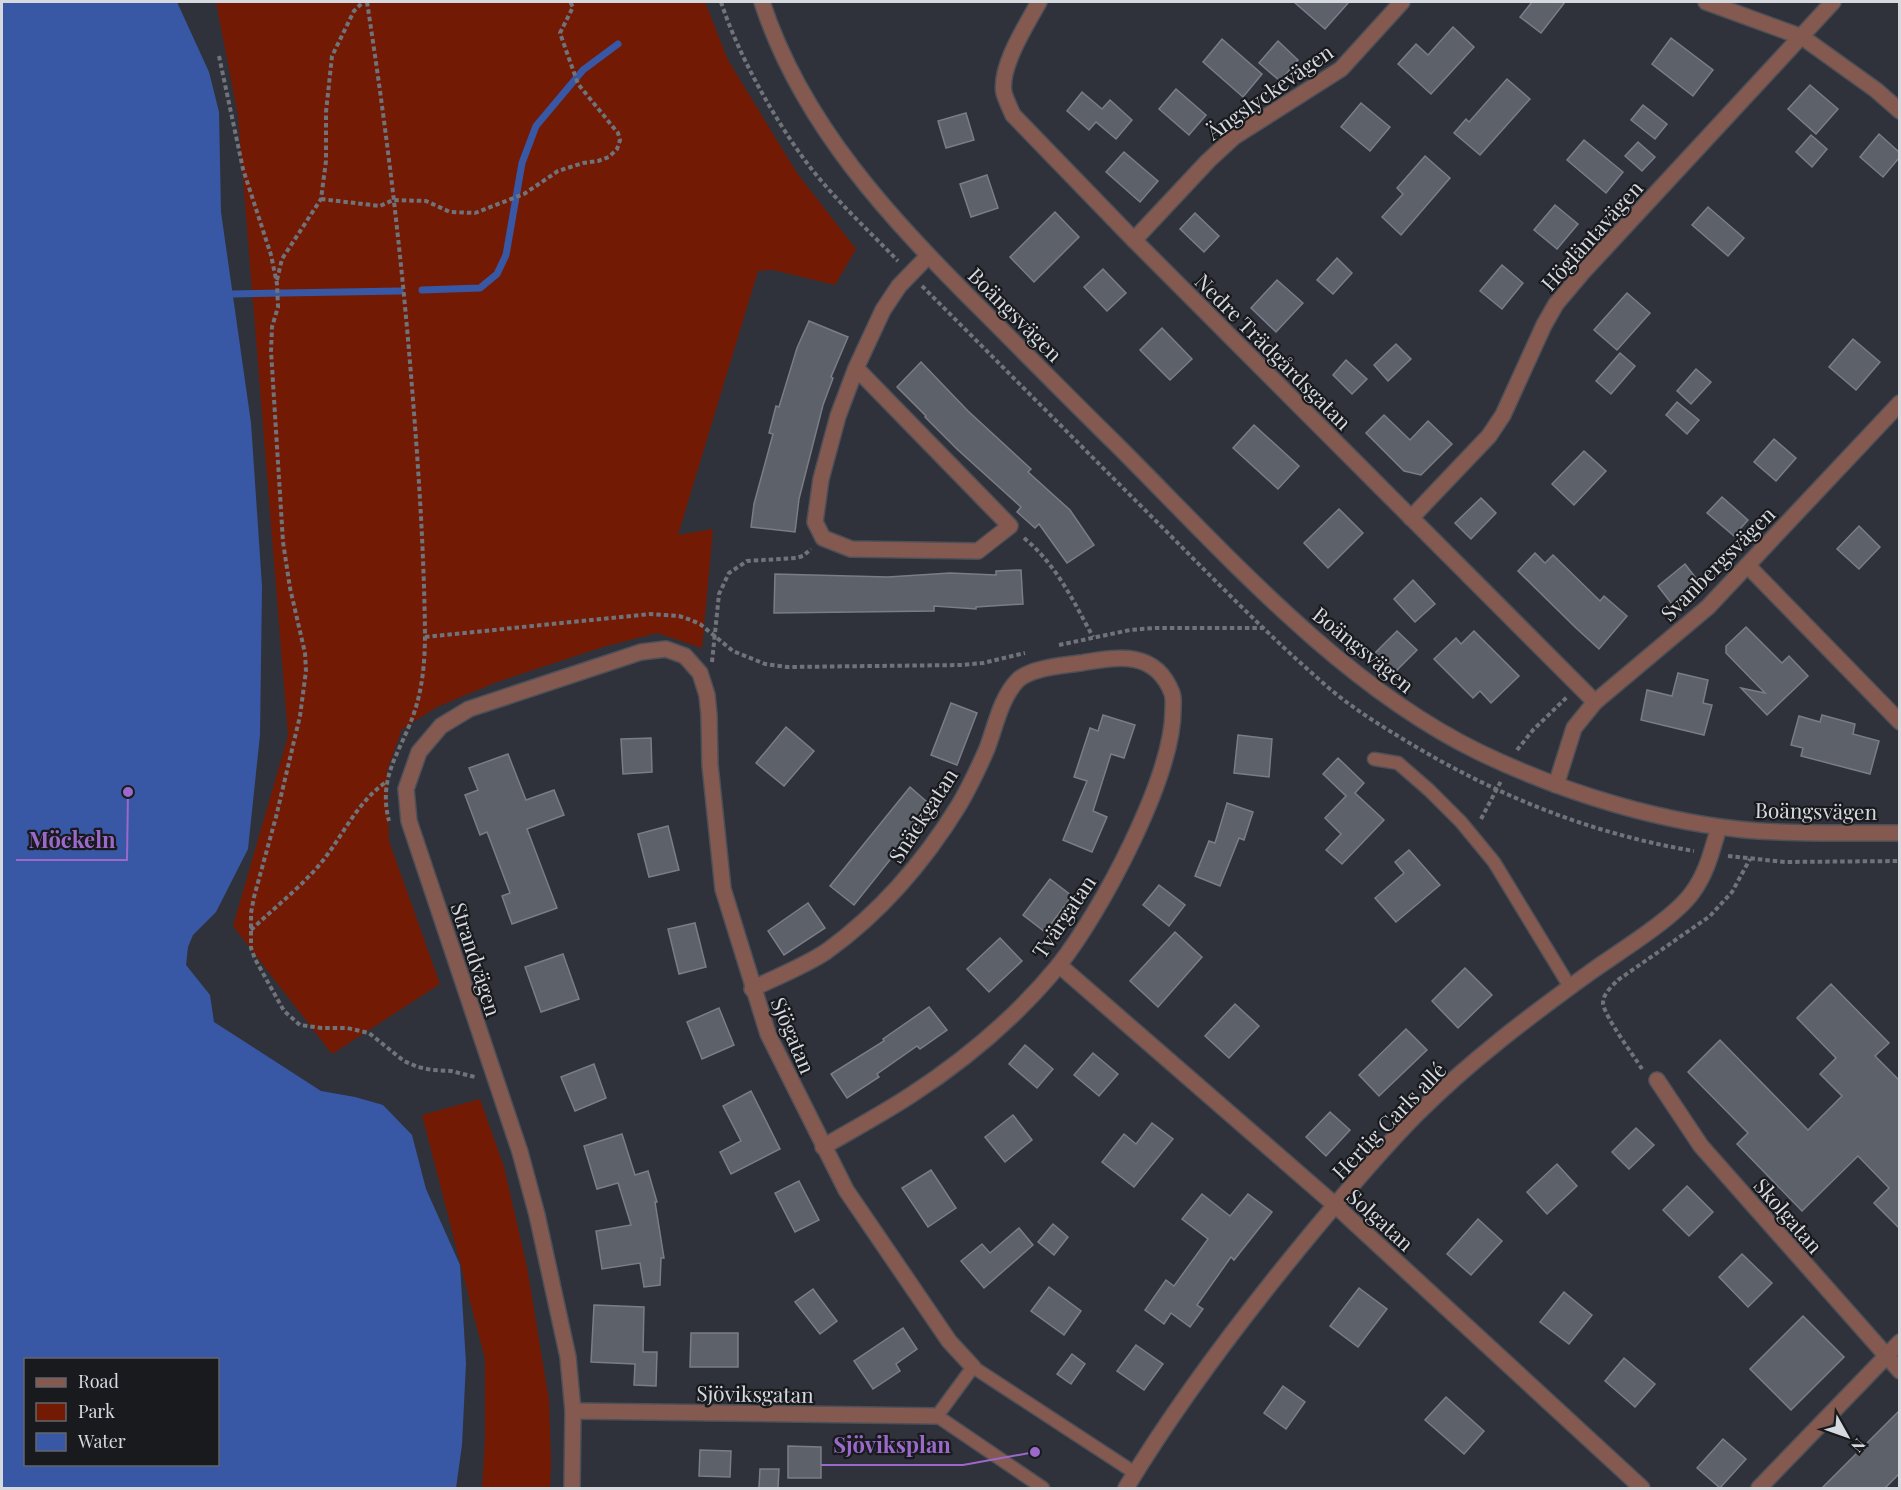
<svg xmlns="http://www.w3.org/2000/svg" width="1901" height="1490" viewBox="0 0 1901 1490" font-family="'Playfair Display',serif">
<rect width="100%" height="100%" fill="#2f323a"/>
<!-- green -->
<g fill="#731a04">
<path d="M216 2H705L728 60 797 173 856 249 835 285 773 270 758 271 678 535 713 529 702 648 657 633 603 647 497 682 437 707 402 729 387 771 389 841 440 984 332 1054 233 926 288 736 238 116Z"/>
<path d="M480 1099 504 1167 527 1267 549 1400 551 1462 550 1488H482L485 1440V1359L422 1115Z"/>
</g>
<!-- water -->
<path fill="#3858a5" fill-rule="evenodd" d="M2 2H177L209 72 219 112 221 212 251 423 262 586 260 735 248 849 216 912 193 935 188 947 186 965 210 995 214 1022 321 1091 355 1097 383 1105 412 1135 426 1189 460 1265 466 1363 462 1445 456 1488H2ZM26 1360H218V1464H26Z"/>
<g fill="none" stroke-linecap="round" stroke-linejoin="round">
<!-- stream -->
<g stroke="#3858a5" stroke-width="7">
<path d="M422 290 480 288 497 274 506 255 522 163 536 126 583 70 618 44"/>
<path d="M233 294 400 291"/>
</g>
</g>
<!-- building -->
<g fill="#5c616a" stroke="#797d87" stroke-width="1.5">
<path d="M1294 2H1349L1325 29Z"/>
<path d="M1532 2H1565L1541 33 1520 17Z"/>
<path d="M1453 27 1474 47 1431 94 1398 64 1416 44 1428 55Z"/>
<path d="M1671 38 1713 70 1693 96 1652 64Z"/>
<path d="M1222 39 1262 74 1243 97 1203 62Z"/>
<path d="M1278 41 1298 60 1280 81 1259 63Z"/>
<path d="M1507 79 1530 99 1480 155 1454 133 1466 119 1469 122Z"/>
<path d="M1810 85 1838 109 1816 134 1788 109Z"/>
<path d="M1176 89 1206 115 1189 135 1159 109Z"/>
<path d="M1082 92 1102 109 1110 100 1132 120 1116 139 1096 122 1089 130 1067 111Z"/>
<path d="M1361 103 1390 127 1370 151 1341 127Z"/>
<path d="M1643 105 1667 124 1655 139 1631 120Z"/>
<path d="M966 113 974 140 946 148 938 121Z"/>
<path d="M1879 134 1899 152V158L1883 177 1860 157Z"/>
<path d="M1811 135 1827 149 1812 167 1796 152Z"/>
<path d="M1584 140 1623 172 1606 193 1567 160Z"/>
<path d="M1638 142 1655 157 1642 171 1625 156Z"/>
<path d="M1124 152 1158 181 1140 202 1106 172Z"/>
<path d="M1425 156 1450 178 1401 235 1382 217 1403 194 1397 188Z"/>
<path d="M987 175 998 208 971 217 960 184Z"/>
<path d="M1555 205 1578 224 1557 249 1534 230Z"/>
<path d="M1708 207 1744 238 1728 256 1692 225Z"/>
<path d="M1055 212 1079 237 1034 282 1010 257Z"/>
<path d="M1195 213 1219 236 1204 252 1180 229Z"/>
<path d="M1337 258 1352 273 1333 294 1317 280Z"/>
<path d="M1502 265 1523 283 1502 309 1480 291Z"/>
<path d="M1103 269 1126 293 1107 311 1084 287Z"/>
<path d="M1277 280 1303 303 1276 332 1251 308Z"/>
<path d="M1627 293 1650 313 1617 350 1594 330Z"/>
<path d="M809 321 848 337 831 377 833 378 823 405 799 499 795 532 751 527 754 504 773 434 769 433 776 406 779 407 797 348Z"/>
<path d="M1162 328 1192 359 1170 380 1140 350Z"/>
<path d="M1853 339 1880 362 1856 390 1829 367Z"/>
<path d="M1396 344 1411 359 1388 381 1374 365Z"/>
<path d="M1620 353 1635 366 1611 394 1596 381Z"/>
<path d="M1346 360 1367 379 1352 394 1333 375Z"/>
<path d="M921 362 968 411 1031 469 1028 472 1070 510 1094 545 1067 563 1039 524 1035 528 1017 512 1021 507 958 450 925 417 926 416 897 387Z"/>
<path d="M1696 369 1711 382 1691 404 1677 391Z"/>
<path d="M1677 402 1699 420 1687 434 1666 415Z"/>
<path d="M1384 415 1410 440 1428 421 1452 444 1421 475 1404 471 1366 433Z"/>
<path d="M1254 425 1299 466 1278 489 1233 448Z"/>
<path d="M1774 439 1796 458 1776 481 1754 462Z"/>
<path d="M1584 451 1606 471 1574 505 1552 484Z"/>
<path d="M1722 497 1748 520 1734 536 1707 513Z"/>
<path d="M1481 498 1496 513 1471 539 1455 523Z"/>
<path d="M1339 509 1363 533 1328 568 1304 543Z"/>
<path d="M1859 526 1880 547 1859 569 1837 549Z"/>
<path d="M1535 553 1545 563 1553 555 1600 601 1604 596 1627 616 1599 649 1576 628 1518 571Z"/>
<path d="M1685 564 1702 586 1675 608 1658 586Z"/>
<path d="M1021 570 1023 604 976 607V609L934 606V611L774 613 775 574 888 577 950 573 996 575V571Z"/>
<path d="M1413 580 1435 604 1415 622 1394 599Z"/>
<path d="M1746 627 1782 663 1789 656 1808 676 1767 715 1741 688 1765 693 1726 653V646Z"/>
<path d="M1397 631 1417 650 1393 674 1373 655Z"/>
<path d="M1474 631 1519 676 1491 703 1480 691 1473 698 1434 659 1456 638 1461 644Z"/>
<path d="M1678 673 1708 680 1703 703 1712 705 1704 735 1641 720 1647 690 1672 696Z"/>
<path d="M951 703 977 713 957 765 931 755Z"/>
<path d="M1103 715 1135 725 1124 758 1111 754 1093 811 1107 817 1092 852 1063 840 1087 781 1074 777 1090 728 1098 731Z"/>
<path d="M1822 715 1855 724 1853 734 1879 741 1870 774 1801 756 1803 748 1791 745 1799 716 1820 722Z"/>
<path d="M786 727 814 751 784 786 756 763Z"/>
<path d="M1238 735 1272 739 1269 777 1234 773Z"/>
<path d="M651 738 652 772 623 774 621 739Z"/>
<path d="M508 754 526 800 554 790 564 815 527 829 557 908 512 924 502 896 510 893 487 832 480 835 465 795 478 790 469 768Z"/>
<path d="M1338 758 1364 783 1355 793 1384 820 1342 864 1326 850 1341 834 1325 818 1346 796 1323 774Z"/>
<path d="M910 787 934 808 906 842 905 841 854 905 830 886Z"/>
<path d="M1227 803 1253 812 1244 840 1239 838 1220 886 1195 876 1209 841 1215 843Z"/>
<path d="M668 826 679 870 649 877 638 834Z"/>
<path d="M1409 850 1440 885 1396 922 1375 898 1404 873 1395 862Z"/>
<path d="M1050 879 1072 896 1045 932 1023 915Z"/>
<path d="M1159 885 1185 905 1169 926 1143 905Z"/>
<path d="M808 903 825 928 784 955 768 931Z"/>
<path d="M695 923 706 967 679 974 668 929Z"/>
<path d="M1175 932 1202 957 1158 1007 1130 981Z"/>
<path d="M1000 938 1022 961 989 992 967 969Z"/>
<path d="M563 954 579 999 541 1012 525 967Z"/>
<path d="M1465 968 1492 995 1458 1028 1432 1001Z"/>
<path d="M1831 984 1889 1043 1875 1056 1899 1080V1228L1874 1203 1889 1188 1858 1156 1802 1211 1737 1144 1748 1133 1688 1072 1720 1040 1808 1130 1842 1096 1820 1074 1836 1058 1797 1018Z"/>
<path d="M1235 1004 1259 1026 1229 1058 1205 1036Z"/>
<path d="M929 1007 947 1030 920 1049 917 1046 877 1074 879 1077 847 1098 831 1074 884 1041 883 1039Z"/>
<path d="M719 1008 734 1045 702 1059 687 1022Z"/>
<path d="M1406 1029 1427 1050 1379 1096 1359 1075Z"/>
<path d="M1025 1045 1053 1069 1037 1088 1009 1064Z"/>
<path d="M1093 1053 1118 1074 1099 1096 1074 1075Z"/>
<path d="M594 1064 606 1098 575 1111 561 1077Z"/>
<path d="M751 1091 780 1149 731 1174 720 1152 741 1141 723 1106Z"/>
<path d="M1330 1112 1350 1130 1326 1156 1306 1137Z"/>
<path d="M1013 1115 1032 1140 1005 1162 985 1137Z"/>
<path d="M1152 1123 1173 1139 1134 1187 1102 1162 1124 1134 1136 1144Z"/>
<path d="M1636 1128 1654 1145 1629 1169 1612 1152Z"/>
<path d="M622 1134 635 1175 648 1171 657 1202H655L664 1258H661L660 1285 644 1287 640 1263 602 1269 596 1231 631 1225 618 1183 597 1189 584 1146Z"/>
<path d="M1557 1164 1577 1186 1547 1214 1527 1192Z"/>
<path d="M931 1170 956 1208 928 1227 902 1188Z"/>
<path d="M799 1181 819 1220 795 1232 775 1193Z"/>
<path d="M1687 1186 1713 1212 1689 1236 1663 1210Z"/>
<path d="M1202 1194 1230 1216 1248 1194 1272 1212 1234 1260 1231 1257 1197 1305 1203 1309 1190 1327 1171 1313 1164 1324 1145 1310 1166 1280 1174 1286 1208 1239 1182 1219Z"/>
<path d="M1478 1219 1502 1241 1471 1275 1447 1254Z"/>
<path d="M1053 1224 1068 1237 1054 1255 1038 1242Z"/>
<path d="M1019 1228 1033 1245 984 1288 961 1261 982 1244 990 1253Z"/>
<path d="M1742 1254 1772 1283 1748 1307 1719 1277Z"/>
<path d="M1049 1287 1081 1311 1064 1335 1031 1311Z"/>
<path d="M1359 1288 1387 1309 1358 1347 1330 1326Z"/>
<path d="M813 1289 837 1321 820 1334 795 1302Z"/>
<path d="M1564 1292 1592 1315 1569 1344 1540 1322Z"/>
<path d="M594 1305 644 1307 643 1352H657L656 1386 634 1385 635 1364 591 1362Z"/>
<path d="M1803 1316 1844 1357 1791 1410 1750 1369Z"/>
<path d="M903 1328 917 1349 896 1364 900 1371 873 1389 854 1361Z"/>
<path d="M691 1333H738V1367H690Z"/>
<path d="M1136 1345 1163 1364 1144 1390 1117 1371Z"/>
<path d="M1072 1354 1085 1364 1071 1384 1057 1374Z"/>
<path d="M1624 1358 1655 1384 1635 1407 1605 1381Z"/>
<path d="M1283 1386 1305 1402 1286 1429 1264 1413Z"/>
<path d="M1446 1397 1484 1431 1464 1454 1425 1420Z"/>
<path d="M1899 1411V1474L1885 1488H1822Z"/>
<path d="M1723 1439 1746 1459 1720 1488 1697 1468Z"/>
<path d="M788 1446 821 1447V1478H788Z"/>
<path d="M700 1450 731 1451 730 1477 699 1476Z"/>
<path d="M760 1469H779L778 1488H759Z"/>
</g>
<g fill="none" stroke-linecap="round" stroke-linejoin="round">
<defs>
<g id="service">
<path d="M1374 759 1398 763 1429 790 1461 822 1494 862 1570 987"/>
<path d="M1043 1488 937 1416 973 1367 1135 1473"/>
</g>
<g id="minor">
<path d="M1039 2C1027 24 999 67 1004 93 1006 100 1010 108 1013 115L1134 240 1595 702"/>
<path d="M1706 2 1802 37 1876 90 1900 111"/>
<path d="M1134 240 1208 161 1234 137 1341 69 1402 2"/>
<path d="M856 368 1010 526 978 551 851 549 823 538 815 522 821 479 838 416 856 368 883 310 899 286 928 256"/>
<path d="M1411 518 1489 436 1503 415 1544 325 1556 304 1583 272 1833 2"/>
<path d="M1748 566 1900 722"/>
<path d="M1556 785 1574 728 1595 702 1708 607 1900 403"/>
<path d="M1059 965 1335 1205 1642 1488"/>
<path d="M752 989C776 977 805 966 827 951 881 912 924 862 959 805 969 788 978 769 986 751 995 729 1000 698 1018 680 1022 676 1033 671 1039 670 1052 666 1067 665 1080 663 1117 657 1155 649 1172 693 1174 698 1173 705 1173 710 1173 777 1101 912 1059 965 1018 1015 965 1060 911 1095 882 1114 852 1130 823 1147"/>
<path d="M1657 1080 1701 1146 1900 1371"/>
<path d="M573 1411 937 1416"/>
<path d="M572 1488 573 1411 568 1357 537 1215 520 1152 409 821 406 789 419 752 441 726 469 709 641 652 666 649 685 656 700 673 707 695 709 715 710 765 723 889 768 1034 846 1190 949 1341 973 1367"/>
<path d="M1759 1488 1900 1342"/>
</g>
<g id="tertiary">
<path d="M762 2C802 125 891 219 980 308 1026 354 1071 400 1117 445 1225 553 1341 685 1479 752 1564 793 1664 824 1758 831 1805 834 1852 833 1900 833"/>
<path d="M1126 1488C1181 1397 1247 1311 1315 1229 1348 1190 1381 1150 1417 1114 1471 1060 1531 1015 1592 971 1620 951 1673 919 1692 893 1707 873 1712 850 1719 827"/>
</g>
</defs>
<!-- service casing -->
<use href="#service" stroke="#4d5058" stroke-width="15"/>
<!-- minor casing -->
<use href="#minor" stroke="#4d5058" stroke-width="18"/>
<!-- tertiary casing -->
<use href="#tertiary" stroke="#4d5058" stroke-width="18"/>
<!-- path -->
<g stroke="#70737a" stroke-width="4" stroke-dasharray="4.5 3" stroke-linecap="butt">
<path d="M367 2C386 125 401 250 411 375 418 461 424 547 425 634 425 658 423 686 415 710 402 751 377 775 389 821"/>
<path d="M721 2C738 54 772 115 804 159 831 196 866 228 898 261"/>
<path d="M219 56 243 169 271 255 277 284 278 307 272 327 271 351 283 542 290 588 305 653 306 671 300 716 276 817 254 897 251 913V948L255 959 284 1011 300 1025 322 1028H347L369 1033 404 1061 418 1067 432 1070 451 1071 475 1077"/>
<path d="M321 199 380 206 393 200 426 201 450 212 475 213 524 194 558 171 583 163 598 161 609 157 617 149 620 140 618 133 578 84 560 33 573 7 570 2"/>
<path d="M277 280 282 259 321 199 326 161V112L332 56 354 11 363 2"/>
<path d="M922 286C998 362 1074 439 1150 515 1209 574 1267 635 1330 689 1355 710 1383 727 1411 744 1500 797 1592 834 1694 851"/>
<path d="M1024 538C1056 564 1074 602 1093 637"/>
<path d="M425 637 650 614 679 616 691 620 700 624 733 651 765 664 787 667 962 665 983 663 1025 653"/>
<path d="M1059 645 1130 630 1155 628H1263"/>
<path d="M712 662 719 594 729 573 747 561 796 558 803 556 811 549"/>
<path d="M1517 750 1533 730 1567 697"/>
<path d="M1481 819 1501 781"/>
<path d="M1728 856 1785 862 1900 861"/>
<path d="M251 930C276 906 304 885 325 858 345 831 358 802 386 782"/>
<path d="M1642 1069C1634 1056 1604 1016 1603 1003 1603 994 1612 986 1618 980L1710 916 1732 892 1750 859"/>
</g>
<!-- service -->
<use href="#service" stroke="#84594f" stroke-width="12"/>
<!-- minor -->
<use href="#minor" stroke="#84594f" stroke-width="15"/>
<!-- tertiary -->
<use href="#tertiary" stroke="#84594f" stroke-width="15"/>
</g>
<g text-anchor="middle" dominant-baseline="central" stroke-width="4.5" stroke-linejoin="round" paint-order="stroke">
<!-- street labels -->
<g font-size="21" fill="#d6d9de" stroke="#181a1e">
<text transform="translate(1269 91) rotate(-35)">Ängslyckevägen</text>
<text transform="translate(1591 235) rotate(-48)">Högläntavägen</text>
<text transform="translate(1016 314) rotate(45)">Boängsvägen</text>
<text transform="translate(1274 351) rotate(45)">Nedre Trädgårdsgatan</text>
<text transform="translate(1717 563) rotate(-45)">Svanbergsvägen</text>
<text transform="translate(1364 649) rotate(39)">Boängsvägen</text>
<text transform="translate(1816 810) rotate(1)">Boängsvägen</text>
<text transform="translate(922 815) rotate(-57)">Snäckgatan</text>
<text transform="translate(1063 916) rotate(-56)">Tvärgatan</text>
<text transform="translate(477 959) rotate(72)">Strandvägen</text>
<text transform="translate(794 1035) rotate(67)">Sjögatan</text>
<text transform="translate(1388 1120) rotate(-46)">Hertig Carls allé</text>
<text transform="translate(1789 1215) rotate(49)">Skolgatan</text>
<text transform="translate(1381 1219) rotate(42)">Solgatan</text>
<text transform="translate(755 1393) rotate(1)">Sjöviksgatan</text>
</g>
</g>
<!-- callouts -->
<path fill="none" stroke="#9b69ca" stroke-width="2" d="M128 792L127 860H16M1035 1452L963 1465H821"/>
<g fill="#9b69ca" stroke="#181a1e" stroke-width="2">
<circle cx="128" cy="792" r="6"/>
<circle cx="1035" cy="1452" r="6"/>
</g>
<g font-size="22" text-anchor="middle" font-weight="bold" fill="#9b69ca" stroke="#181a1e" stroke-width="4.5" stroke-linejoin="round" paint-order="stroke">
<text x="72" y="848">Möckeln</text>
<text x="892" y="1453">Sjöviksplan</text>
</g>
<!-- border -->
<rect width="1901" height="1490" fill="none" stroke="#d6d9de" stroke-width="6"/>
<!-- legend -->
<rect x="24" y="1358" width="195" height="108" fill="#181a1e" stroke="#64666b" stroke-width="1.5"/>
<rect x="36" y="1378" width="30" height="9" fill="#84594f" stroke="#64666b" stroke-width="1.5"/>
<text x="78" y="1388" font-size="18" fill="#d6d9de">Road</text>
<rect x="36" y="1403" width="30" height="18" fill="#731a04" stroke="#64666b" stroke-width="1.5"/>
<text x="78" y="1418" font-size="18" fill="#d6d9de">Park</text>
<rect x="36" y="1433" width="30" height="18" fill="#3858a5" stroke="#64666b" stroke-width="1.5"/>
<text x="78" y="1448" font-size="18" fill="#d6d9de">Water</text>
<!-- north arrow -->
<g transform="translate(1847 1436) rotate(130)" stroke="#181a1e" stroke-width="4.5" paint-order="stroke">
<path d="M0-4.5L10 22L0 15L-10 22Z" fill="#d6d9de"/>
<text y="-9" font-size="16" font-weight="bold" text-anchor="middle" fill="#d6d9de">N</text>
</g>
</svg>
